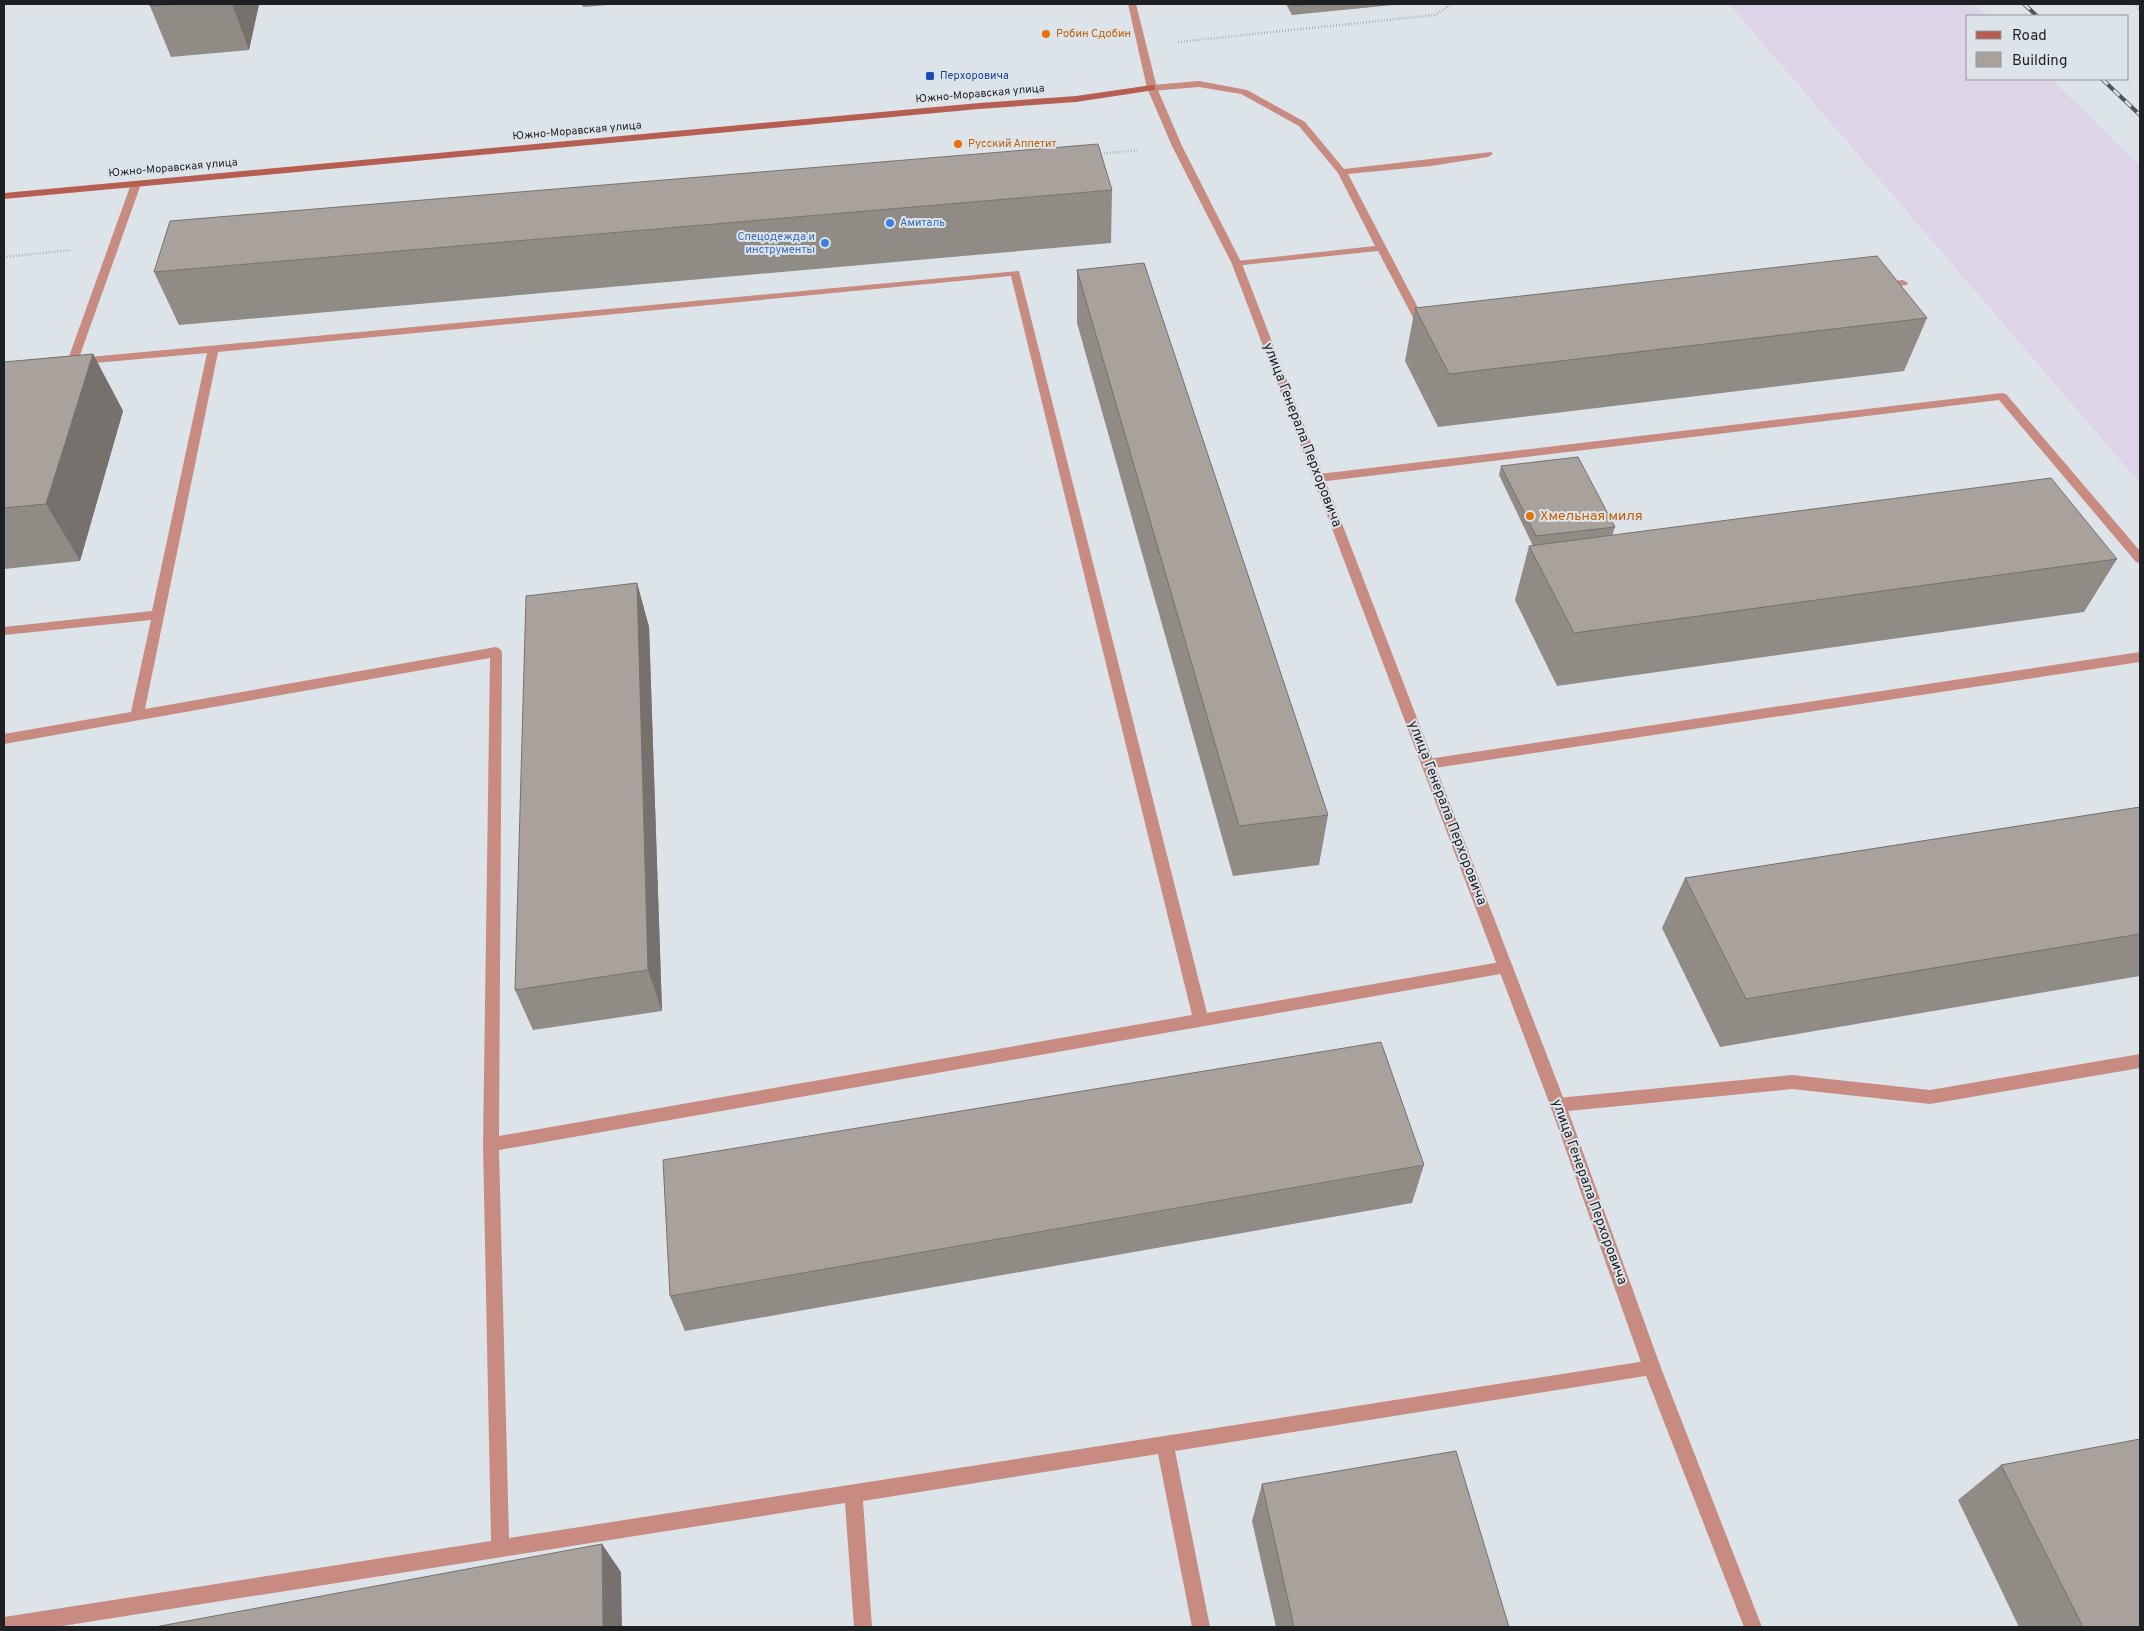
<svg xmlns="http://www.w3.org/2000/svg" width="2144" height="1631" viewBox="0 0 2144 1631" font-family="Overpass,sans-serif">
<rect width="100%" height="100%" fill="#dce3e9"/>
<!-- industrial -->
<path fill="#ddd4e8" d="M1729 4H1973L1986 16H1968V79H2051L2140 165V483Z"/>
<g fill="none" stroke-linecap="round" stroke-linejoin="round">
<!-- path -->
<g stroke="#7c8185" stroke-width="2.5" stroke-dasharray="0.5 2.5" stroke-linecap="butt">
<path d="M2134 4 2140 10"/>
<path d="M1178 42 1435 15 1452 4"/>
<path d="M1098 154 1139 150"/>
<path d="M4 257 72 250"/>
</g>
<!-- service -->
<g fill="#c88b81" fill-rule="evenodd">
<path d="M1199 81 1247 90 1305 122 1344 169 1491 152 1493 154 1488 157 1431 166 1348 174 1428 327 1427 329H1419L1418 327 1378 251 1233 266V262L1237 261 1375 246 1338 173 1299 126 1241 94 1199 87 1152 91 1147 88 1152 85Z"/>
<path d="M136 181 141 184 79 358 1019 271 1207 1013 1506 961 1511 963 1513 967 1511 971 1506 973 499 1150 509 1538 1652 1360 1658 1362 1661 1368 1658 1374 1175 1451 1210 1627H1192L1158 1454 863 1501 872 1627H854L845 1503 56 1627H4V1617L491 1541 483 1144 490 658 4 744V734L131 712 151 620 4 635V627L152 611 207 353 72 365 67 362 131 184ZM1011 276 1192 1015 499 1136 502 652 500 649 496 647 145 709 218 352Z"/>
<path d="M1903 280 1908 283 1907 285 1881 288 1876 285 1881 282Z"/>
<path d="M2002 393 2006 394 2140 551V563L2136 562 1999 400 1319 482 1313 478 1319 474Z"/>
<path d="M2140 652V662L1428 769 1423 768 1421 764 1423 760 1428 759Z"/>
<path d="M2140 1054V1068L1930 1104 1792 1089 1558 1112 1552 1110 1550 1105 1552 1100 1558 1098 1792 1075 1930 1090Z"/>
</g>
<!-- tertiary -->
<path fill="#c88b81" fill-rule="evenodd" d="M1128 4H1136L1157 88 1182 146 1242 264 1566 1105 1661 1368 1762 1627H1744L1643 1368 1550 1105 1232 264 1172 146 1147 88Z"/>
<!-- secondary -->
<path fill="#b65e52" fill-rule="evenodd" d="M1152 85 1155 86V90L1076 102 979 109 4 199V193L979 103 1076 96Z"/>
<defs>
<g id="rail">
<path d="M2024 4 2037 16"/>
<path d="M2102 79 2140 115"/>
</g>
</defs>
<!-- rail casing -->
<use href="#rail" stroke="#515558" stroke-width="4"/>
<!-- rail -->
<use href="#rail" stroke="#dce3e9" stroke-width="2.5" stroke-dasharray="8" stroke-linecap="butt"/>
</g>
<!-- wall -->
<g fill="#918b86">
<path d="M150 4H259L249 50 171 57 150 6Z"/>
<path d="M582 4H620L583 7Z"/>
<path d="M1286 4H1403L1292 15Z"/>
<path d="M1112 190 1111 243 179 325 154 272Z"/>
<path d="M1077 270 1328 815 1319 865 1233 876 1077 323Z"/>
<path d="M1415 308 1927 318 1904 371 1438 427 1405 361Z"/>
<path d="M93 354 123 411 80 561 4 569V362Z"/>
<path d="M1501 466 1615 527 1612 536 2117 559 2084 612 1557 686 1515 600 1529 546H1533L1499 475Z"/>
<path d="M637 583 649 627 662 1011 533 1030 515 990Z"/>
<path d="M2140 807V976L1720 1047 1662 928 1685 878Z"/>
<path d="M1424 1165 1412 1203 685 1331 670 1296Z"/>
<path d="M2001 1465 2140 1627H2019L1958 1500Z"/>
<path d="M1262 1484 1509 1627H1276L1252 1521Z"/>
</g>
<!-- shaded-wall -->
<g fill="#76716d">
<path d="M232 4H259L249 50Z"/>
<path d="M93 354 123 411 80 561 46 504Z"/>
<path d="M637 583 649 627 662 1011 648 970Z"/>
<path d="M602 1544 621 1572 622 1627H603Z"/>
</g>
<!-- building -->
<g fill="#a9a29c" stroke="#76716d">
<path d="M150 4H179L150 6Z"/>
<path d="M1292 4H1311L1292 6Z"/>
<path d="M1098 144 1112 190 154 272 170 221Z"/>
<path d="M1877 256 1927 318 1449 374 1415 308Z"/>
<path d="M1144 263 1328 815 1239 826 1077 270Z"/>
<path d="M93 354 46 504 4 508V362Z"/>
<path d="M1578 457 1615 527 1536 536 1501 466Z"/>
<path d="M2051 478 2117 559 1574 633 1529 546Z"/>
<path d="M637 583 648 970 515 990 526 596Z"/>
<path d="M2140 807V934L1746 999 1685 878Z"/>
<path d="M1381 1042 1424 1165 670 1296 663 1160Z"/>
<path d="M2140 1439V1627H2083L2001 1465Z"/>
<path d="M1456 1451 1509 1627H1294L1262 1484Z"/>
<path d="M602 1544 603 1627H155Z"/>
</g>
<!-- markers -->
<g fill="#e8710a" stroke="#dce3e9" stroke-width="2">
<circle cx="1046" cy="34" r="5"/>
<circle cx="958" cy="144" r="5"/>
<circle cx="1530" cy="516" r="5"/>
</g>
<rect fill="#1a4fb4" stroke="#dce3e9" stroke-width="2" x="925" y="71" width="10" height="10" rx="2.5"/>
<g fill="#3f7fe0" stroke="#dce3e9" stroke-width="2">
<circle cx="890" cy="223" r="5"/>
<circle cx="825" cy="243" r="5"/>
</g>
<g text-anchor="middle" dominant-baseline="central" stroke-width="4" stroke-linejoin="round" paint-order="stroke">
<!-- far-food labels -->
<g font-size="11" fill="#c56008" stroke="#dce3e9" text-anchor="start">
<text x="1056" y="34">Робин Сдобин</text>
<text x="968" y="144">Русский Аппетит</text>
</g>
<!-- far-transit labels -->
<g font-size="11" fill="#164399" stroke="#dce3e9" text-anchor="start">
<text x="940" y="76">Перхоровича</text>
</g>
<!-- far-street labels -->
<g font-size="11" fill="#1e2123" stroke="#dce3e9">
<text transform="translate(980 94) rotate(-5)">Южно-Моравская улица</text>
<text transform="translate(577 131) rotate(-5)">Южно-Моравская улица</text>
<text transform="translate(173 168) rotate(-5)">Южно-Моравская улица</text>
</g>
<!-- far-shop labels -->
<g font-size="11" fill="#366cbe" stroke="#dce3e9" text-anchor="start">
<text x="900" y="223">Амиталь</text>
<text x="815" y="237" text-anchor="end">Спецодежда и<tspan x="815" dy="13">инструменты</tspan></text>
</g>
<!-- street labels -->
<g font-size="14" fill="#1e2123" stroke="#dce3e9">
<text transform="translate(1302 435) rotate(69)">улица Генерала Перхоровича</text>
<text transform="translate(1447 813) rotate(69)">улица Генерала Перхоровича</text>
<text transform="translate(1589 1192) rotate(70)">улица Генерала Перхоровича</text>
</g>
<!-- food labels -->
<g font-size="14" fill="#c56008" stroke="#dce3e9" text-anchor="start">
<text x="1540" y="516">Хмельная миля</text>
</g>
</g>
<!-- border -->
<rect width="2144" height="1631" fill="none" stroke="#1e2123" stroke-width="10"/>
<!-- legend -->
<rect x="1966" y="15" width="162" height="65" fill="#dce3e9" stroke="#90959a"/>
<rect x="1976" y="31" width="25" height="8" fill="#b65e52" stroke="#90959a"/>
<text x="2012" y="40" font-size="15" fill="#1e2123">Road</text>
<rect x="1976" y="52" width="25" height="15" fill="#a9a29c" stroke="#90959a"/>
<text x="2012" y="65" font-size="15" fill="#1e2123">Building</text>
</svg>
